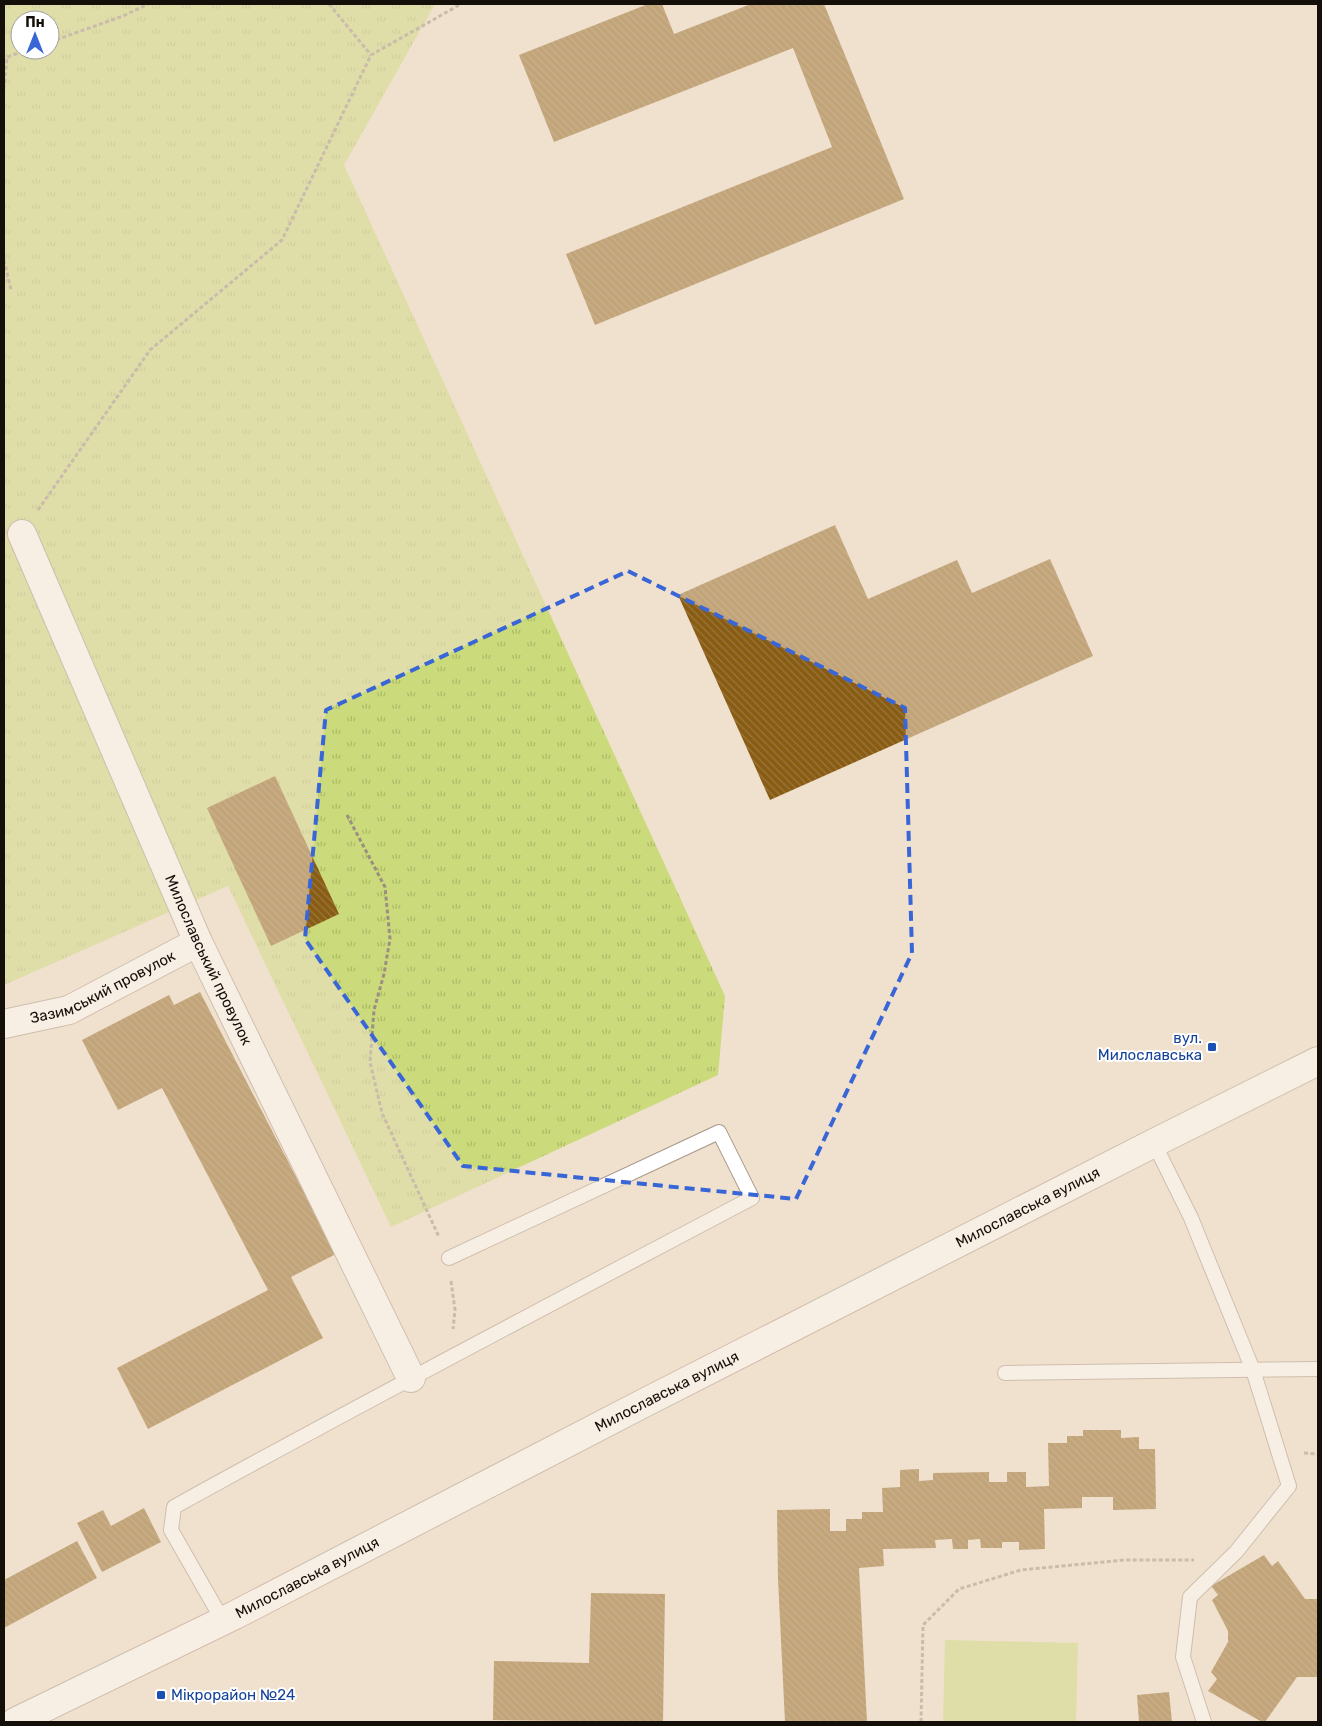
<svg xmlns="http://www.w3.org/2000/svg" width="1322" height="1726" viewBox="0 0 1322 1726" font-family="Rubik,sans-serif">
<defs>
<pattern id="grass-tufts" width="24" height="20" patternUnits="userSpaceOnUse" patternTransform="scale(1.25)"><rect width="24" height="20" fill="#cbda7a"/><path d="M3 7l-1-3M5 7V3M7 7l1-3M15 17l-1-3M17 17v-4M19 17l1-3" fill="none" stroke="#adba68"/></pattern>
<pattern id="building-back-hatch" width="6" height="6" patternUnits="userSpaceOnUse" patternTransform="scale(1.25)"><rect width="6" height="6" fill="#895c11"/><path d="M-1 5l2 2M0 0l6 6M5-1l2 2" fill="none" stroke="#977742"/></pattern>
</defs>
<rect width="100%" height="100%" fill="#f0e0ce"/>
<!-- grass -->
<path fill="url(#grass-tufts)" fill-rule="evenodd" d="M4 4H435L344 165 725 996 718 1075 391 1227 228 886 4 985ZM20 20H50V50H20Z"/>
<!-- pitch -->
<path fill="#cbda7a" d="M945 1640 1078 1643 1076 1722H943Z"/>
<!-- building -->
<g fill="url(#building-back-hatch)">
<path d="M648 4H662L674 34 751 4H824L904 199 595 325 566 254 832 147 793 48 554 142 519 55Z"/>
<path d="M835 525 868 599 957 560 972 593 1050 559 1093 656 770 800 678 595Z"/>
<path d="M275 776 339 914 271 946 207 808Z"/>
<path d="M200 992 336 1254 291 1277 323 1338 148 1429 117 1368 268 1290 162 1088 118 1110 82 1040 169 995 174 1005Z"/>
<path d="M1083 1430H1121V1438L1139 1437V1449H1155L1156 1509 1113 1510V1497H1082V1508L1044 1509 1045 1549 1019 1550V1542H1002V1548H981L980 1539 968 1540V1549H953L952 1539 935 1540 936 1548 883 1549 884 1566 859 1568 867 1722H785L778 1579 777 1510 830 1509V1531H846V1519H862V1512H883L882 1488 900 1487V1470L919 1469V1481L933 1480V1473L989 1472V1482H1007V1472H1026V1487L1049 1486 1048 1443H1067V1436H1083Z"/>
<path d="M144 1508 161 1542 102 1572 77 1523 103 1510 111 1526Z"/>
<path d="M77 1541 97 1578 4 1628V1580Z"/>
<path d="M1264 1555 1272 1566 1278 1561 1305 1599H1318V1677H1297L1265 1722H1262L1208 1691 1217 1679 1211 1672 1228 1642V1631L1212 1600 1218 1595 1211 1586Z"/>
<path d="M591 1593 665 1594 663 1722 493 1720 494 1661 589 1663Z"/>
<path d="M1169 1692 1172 1722H1139L1137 1695Z"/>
</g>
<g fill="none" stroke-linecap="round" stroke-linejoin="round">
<defs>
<g id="service">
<path d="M1154 1143 1191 1218 1253 1370 1289 1486 1236 1552 1190 1597 1183 1657 1204 1722"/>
<path d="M1005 1373 1318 1369"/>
<path d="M223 1621 171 1530 174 1507C365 1401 559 1300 752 1198L719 1132 449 1258"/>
</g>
<g id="minor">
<path id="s1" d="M22 534 198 942 411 1378"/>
<path id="s2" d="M4 1024 69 1010 198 942"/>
</g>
<g id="secondary">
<path id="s3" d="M15 1722 235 1615 644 1403 1154 1143 1318 1061"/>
</g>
</defs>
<!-- service casing -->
<use href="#service" stroke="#a69686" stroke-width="16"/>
<!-- minor casing -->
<use href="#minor" stroke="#a69686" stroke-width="30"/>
<!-- secondary casing -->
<use href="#secondary" stroke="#a69686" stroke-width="30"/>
<!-- path -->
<g stroke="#9b8f81" stroke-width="3" stroke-dasharray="4 2.5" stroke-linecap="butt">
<path d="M329 4 371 55"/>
<path d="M50 42 123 16 148 4"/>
<path d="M4 89 7 57 27 50"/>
<path d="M4 260 11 290"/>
<path d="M38 510 150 350 282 240 371 55 461 4"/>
<path d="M347 815 385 887 390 939 384 974 374 1010 370 1062 382 1113 439 1237"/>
<path d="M451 1281 455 1310 453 1329"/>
<path d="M1304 1453 1318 1454"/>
<path d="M921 1722 923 1625 959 1589 1021 1570 1124 1560H1194"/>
</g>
<!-- service -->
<use href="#service" stroke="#fff" stroke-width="14"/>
<!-- minor -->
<use href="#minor" stroke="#fff" stroke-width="28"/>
<!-- secondary -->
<use href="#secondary" stroke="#fff" stroke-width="28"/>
</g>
<!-- marked area -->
<path d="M0 0H1322V1726H0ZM628 571 905 708 912 953 796 1199 463 1166 305 939 326 710Z" fill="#f0e0ce" fill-opacity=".55" fill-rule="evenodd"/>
<path fill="none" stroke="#3966d6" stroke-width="4" stroke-dasharray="10 6" stroke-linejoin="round" d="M628 571 905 708 912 953 796 1199 463 1166 305 939 326 710Z"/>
<!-- markers -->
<g fill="#1a4fb4" stroke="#fff" stroke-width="2">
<rect x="1207" y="1042" width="10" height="10" rx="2.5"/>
<rect x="156" y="1690" width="10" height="10" rx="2.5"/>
</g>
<g text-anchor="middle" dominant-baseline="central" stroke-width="4" stroke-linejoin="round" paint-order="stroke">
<!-- street labels -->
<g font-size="15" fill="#150f09" stroke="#fff">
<text stroke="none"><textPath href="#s1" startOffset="465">Милославський провулок</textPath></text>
<text stroke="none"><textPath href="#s2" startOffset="106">Зазимський провулок</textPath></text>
<text stroke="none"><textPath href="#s3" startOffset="1136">Милославська вулиця</textPath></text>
<text stroke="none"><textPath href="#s3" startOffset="731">Милославська вулиця</textPath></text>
<text stroke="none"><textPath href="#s3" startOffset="326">Милославська вулиця</textPath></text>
</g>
<!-- transit labels -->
<g font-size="15" fill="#164399" stroke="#fff" text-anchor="end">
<text x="1202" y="1038">вул.<tspan x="1202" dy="17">Милославська</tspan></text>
<text x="171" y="1695" text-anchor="start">Мікрорайон №24</text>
</g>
</g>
<!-- border -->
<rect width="1322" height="1726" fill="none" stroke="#150f09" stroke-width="10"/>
<!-- north arrow -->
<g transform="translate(35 35)"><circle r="24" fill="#ffffff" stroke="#a19f9d"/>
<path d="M0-4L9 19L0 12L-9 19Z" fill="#3966d6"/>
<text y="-8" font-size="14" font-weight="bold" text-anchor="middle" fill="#150f09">Пн</text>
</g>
</svg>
